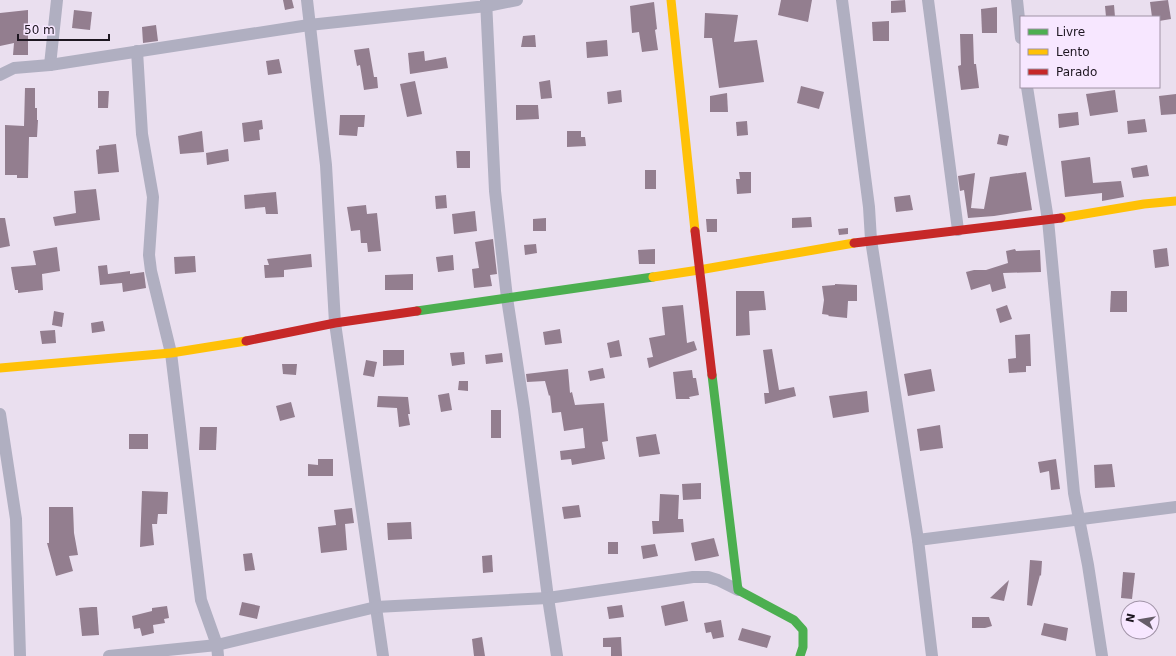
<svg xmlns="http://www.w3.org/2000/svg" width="1176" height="656" viewBox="0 0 1176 656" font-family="'DejaVu Sans',sans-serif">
<rect width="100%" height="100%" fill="#eadfef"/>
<!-- building -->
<g fill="#937e8f">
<path d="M283 0H292L294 8 285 10Z"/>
<path d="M781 0H812L808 22 778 15Z"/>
<path d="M905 0 906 12 891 13V1Z"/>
<path d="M1168 0 1171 19 1159 21V17H1152L1150 2Z"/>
<path d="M654 2 657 29 655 30 658 50 642 52 639 32 632 33 630 6Z"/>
<path d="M1114 5 1115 17H1106L1105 6Z"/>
<path d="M997 7V33H982L981 9Z"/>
<path d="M28 10V55H13L14 43 0 46V13Z"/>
<path d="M74 10 92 12 90 30 72 28Z"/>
<path d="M705 13 738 15 734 42 757 40 764 82 719 88 712 38H704Z"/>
<path d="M889 21V41H873L872 22Z"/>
<path d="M156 25 158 41 143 43 142 27Z"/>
<path d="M960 34H973L974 64H976L979 88 961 90 958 66 961 65Z"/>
<path d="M535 35 536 47H521L523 36Z"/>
<path d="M607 40 608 56 587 58 586 42Z"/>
<path d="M369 48 374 77H377L378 88 364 90 360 65 357 66 354 50Z"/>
<path d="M424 51 425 61 446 57 448 68 410 74 408 53Z"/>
<path d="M279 59 282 73 268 75 266 61Z"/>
<path d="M550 80 552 98 541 99 539 82Z"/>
<path d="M415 81 422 114 407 117 400 84Z"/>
<path d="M801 86 824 92 819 109 797 103Z"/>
<path d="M25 88H35V108H37V120H38L37 137H29L28 178H17V175H5V125L24 126Z"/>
<path d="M621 90 622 102 608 104 607 92Z"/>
<path d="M1115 90 1118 112 1090 116 1086 94Z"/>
<path d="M98 91H109L108 108H98Z"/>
<path d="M727 93 728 112H710V96Z"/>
<path d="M1176 94V114L1161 115 1159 96Z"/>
<path d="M516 105H538L539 119 516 120Z"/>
<path d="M1078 112 1079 125 1059 128 1058 114Z"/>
<path d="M340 115H365L364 127H358L357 136 339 135Z"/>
<path d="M1145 119 1147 132 1128 134 1127 121Z"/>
<path d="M262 120 263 129 259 130 260 140 244 142 242 123Z"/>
<path d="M747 121 748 135 737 136 736 122Z"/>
<path d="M202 131 204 152 180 154 178 136Z"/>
<path d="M567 131H581V137H585L586 146 567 147Z"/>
<path d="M999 134 1009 136 1007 146 997 144Z"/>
<path d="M116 144 119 172 98 174 96 150 99 149V146Z"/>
<path d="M228 149 229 161 207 165 206 153Z"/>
<path d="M456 151H470V168H457Z"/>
<path d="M1090 157 1093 183 1121 181 1124 197 1102 201V193L1065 197 1061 161Z"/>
<path d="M1147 165 1149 176 1133 178 1131 168Z"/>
<rect x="645" y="170" width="11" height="19"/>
<path d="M739 172H751V193L737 194 736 179H740Z"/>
<path d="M1026 172 1032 210 994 216 968 218 964 190 960 191 958 176 975 173 971 208 984 209 990 177Z"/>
<path d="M96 189 100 220 55 226 53 217 76 213 74 191Z"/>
<path d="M276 192 278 214H266L265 207 245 209 244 195Z"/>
<path d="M446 195 447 208 436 209 435 196Z"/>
<path d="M910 195 913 210 896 212 894 197Z"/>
<path d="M366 205 367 214 377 213 381 251 368 252 367 243H361L360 230 351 231 347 207Z"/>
<path d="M475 211 477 231 454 234 452 214Z"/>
<path d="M811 217 812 227 792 228V218Z"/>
<path d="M0 218H5L10 246 0 248Z"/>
<path d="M546 218V231H533V219Z"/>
<path d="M706 219H717V232H707Z"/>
<path d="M848 228V234L839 235 838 229Z"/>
<path d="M493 239 497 274 490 275 492 286 474 288 472 269 479 268 475 242Z"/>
<path d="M536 244 537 253 525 255 524 245Z"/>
<path d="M57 247 60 271 42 274 43 290 18 293V290H15L11 267 36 265 33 251Z"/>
<path d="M1167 248 1169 266 1155 268 1153 250Z"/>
<path d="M655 249V264H639L638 250Z"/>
<path d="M1015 249 1016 251 1040 250 1041 272 1003 273 1006 288 992 292 990 284 971 290 966 272 974 270H986L1008 263 1006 251Z"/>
<path d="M311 254 312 267 284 270V277L265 278 264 265H269L267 259Z"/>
<path d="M453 255 454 270 438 272 436 257Z"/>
<path d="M195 256 196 272 175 274 174 257Z"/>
<path d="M107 265 108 274 130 271V274L144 272 146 288 123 292 122 283 100 285 98 266Z"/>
<path d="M413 274V290H385V275Z"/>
<path d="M835 284 857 285V301H848L847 318 828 316 829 315 822 314 824 300 822 286 835 285Z"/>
<path d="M736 291H764L766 310 749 311 750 335 736 336Z"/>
<path d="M1111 291H1127V312H1110Z"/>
<path d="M683 305 687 343 694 341 697 350 649 368 647 358 653 357 649 338 665 335 662 307Z"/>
<path d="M1007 305 1012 319 1000 323 996 309Z"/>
<path d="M54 311 64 313 62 327 52 325Z"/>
<path d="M103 321 105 331 92 333 91 323Z"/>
<path d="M560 329 562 343 545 345 543 332Z"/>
<path d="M55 330 56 343 42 344 40 331Z"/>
<path d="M1030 334 1031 366H1026V372L1009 373 1008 359 1016 358 1015 335Z"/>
<path d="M619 340 622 356 610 358 607 343Z"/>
<path d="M772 349 779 390 794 387 796 396 765 404 764 393H769L763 350Z"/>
<path d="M383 350H404V365L383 366Z"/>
<path d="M464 352 465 364 452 366 450 353Z"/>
<path d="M502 353 503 362 486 364 485 355Z"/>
<path d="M366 360 377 362 374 377 363 375Z"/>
<path d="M282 364H297L296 375 283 374Z"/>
<path d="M603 368 605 378 590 381 588 371Z"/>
<path d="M568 369 570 393 572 392 575 405 604 403 608 441 602 442 605 459 572 465 571 459 561 460 560 451 585 448 583 428 564 431 561 412 552 413 550 395 549 396 545 381 527 382 526 374Z"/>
<path d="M931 369 935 391 908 396 904 374Z"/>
<path d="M692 370 693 378H696L699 395 689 397 690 399H676L673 372Z"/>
<path d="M459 381H468V391L458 390Z"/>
<path d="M867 391 869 412 833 418 829 396Z"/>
<path d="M449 393 452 410 441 412 438 395Z"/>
<path d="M378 396 408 397 410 414H408L410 425 399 427 397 408 377 407Z"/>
<path d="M291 402 295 417 280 421 276 406Z"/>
<rect x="491" y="410" width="10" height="28"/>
<path d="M940 425 943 448 920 451 917 429Z"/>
<path d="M200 427H217L216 450H199Z"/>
<rect x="129" y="434" width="19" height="15"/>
<path d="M656 434 660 454 639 457 636 437Z"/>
<path d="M318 459H333V476H308V464L318 465Z"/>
<path d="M1056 459 1060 489 1051 490 1049 471 1040 473 1038 462Z"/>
<path d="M1112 464 1115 487 1095 488 1094 465Z"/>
<path d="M701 483V499L683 500 682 484Z"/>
<path d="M142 491 168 492 167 514H158L157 524H152L154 545 140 547Z"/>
<path d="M660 494 679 495 678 519H683L684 532 653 534 652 521H659Z"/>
<path d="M579 505 581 517 564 519 562 507Z"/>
<path d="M49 507H73L74 533 78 555 69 556 73 571 56 576 47 543H49Z"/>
<path d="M352 508 354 523 345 524 347 550 321 553 318 527 336 525 334 510Z"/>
<path d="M411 522 412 539 388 540 387 523Z"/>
<path d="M714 538 719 556 695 561 691 543Z"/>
<rect x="608" y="542" width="10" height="12"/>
<path d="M655 544 658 556 643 559 641 546Z"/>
<path d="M252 553 255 570 245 571 243 554Z"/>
<path d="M492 555 493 572 483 573 482 556Z"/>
<path d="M1030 560 1042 561 1041 576 1040 575 1032 606 1027 605Z"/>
<path d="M1123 572 1135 573 1132 599 1121 598Z"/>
<path d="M1009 580 1004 601 990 598Z"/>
<path d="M684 601 688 621 665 626 661 606Z"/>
<path d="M242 602 260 606 257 619 239 615Z"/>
<path d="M622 605 624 617 609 619 607 607Z"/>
<path d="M167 606 169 618 164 619 165 623 153 625 154 633 142 636 140 628 134 629 132 616 152 611V608Z"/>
<path d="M92 607H97L99 635 82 636 79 608Z"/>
<path d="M972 617H989L992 626 985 628H972Z"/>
<path d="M721 620 724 637 713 639 711 632 706 633 704 623Z"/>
<path d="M1044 623 1068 628 1066 641 1041 635Z"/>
<path d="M742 628 771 636 767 648 738 640Z"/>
<path d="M482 637 485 656H474L472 639Z"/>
<path d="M621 637 622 656H611V647H603V638Z"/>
</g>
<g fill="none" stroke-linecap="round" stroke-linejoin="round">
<!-- street -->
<g stroke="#b0afc1" stroke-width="12">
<path d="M307 0 326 165 335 323 383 656"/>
<path d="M486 0 495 191 507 298 524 409 548 598 557 656"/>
<path d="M842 0 869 207 871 240 918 540 932 656"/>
<path d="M928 0 958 230"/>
<path d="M1017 0 1021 38"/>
<path d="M137 51 142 134 153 197 149 255 151 271 171 353 201 600 217 645 218 656"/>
<path d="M50 65 57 0"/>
<path d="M0 75 14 68 50 65 309 25 487 6 517 0"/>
<path d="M1027 87 1048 220 1074 493 1088 565 1102 656"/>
<path d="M0 414 16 519 20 656"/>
<path d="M918 540 1176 507"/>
<path d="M109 656 217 645 376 607 548 598 693 577H708L718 580 738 590"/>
</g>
<!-- fast -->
<g stroke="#4caf50" stroke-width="9">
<path d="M417 311 653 277"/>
<path d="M712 375 738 590 794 620 803 630V647L800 656"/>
</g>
<!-- slow -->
<g stroke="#ffc107" stroke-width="9">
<path d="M671 0 695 231"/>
<path d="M1061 218 1144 204 1176 201"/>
<path d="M653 277 699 270 854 243"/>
<path d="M0 368 171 353 246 341"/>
</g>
<!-- jam -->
<g stroke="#c62828" stroke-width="9">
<path d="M695 231 712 375"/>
<path d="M854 243 1061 218"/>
<path d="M246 341 335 323 417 311"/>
</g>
</g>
<!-- legend -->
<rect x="1020" y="16" width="140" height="72" fill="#f7e7ff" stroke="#a093a6"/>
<rect x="1028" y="29" width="20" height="6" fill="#4caf50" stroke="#a093a6"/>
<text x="1056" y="36" font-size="12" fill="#1d1620">Livre</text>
<rect x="1028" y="49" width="20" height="6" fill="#ffc107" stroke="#a093a6"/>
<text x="1056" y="56" font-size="12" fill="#1d1620">Lento</text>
<rect x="1028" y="69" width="20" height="6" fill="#c62828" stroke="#a093a6"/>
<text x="1056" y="76" font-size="12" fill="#1d1620">Parado</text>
<!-- north arrow -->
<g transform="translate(1140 620) rotate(282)"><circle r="19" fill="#f7e7ff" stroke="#a093a6"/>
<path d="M0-3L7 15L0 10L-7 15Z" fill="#655c68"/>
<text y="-6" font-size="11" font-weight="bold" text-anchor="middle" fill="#1d1620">N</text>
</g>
<!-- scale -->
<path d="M18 34v6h91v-6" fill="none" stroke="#1d1620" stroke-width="2"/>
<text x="24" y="34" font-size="12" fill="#1d1620" stroke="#f7e7ff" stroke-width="3" paint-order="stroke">50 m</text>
</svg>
